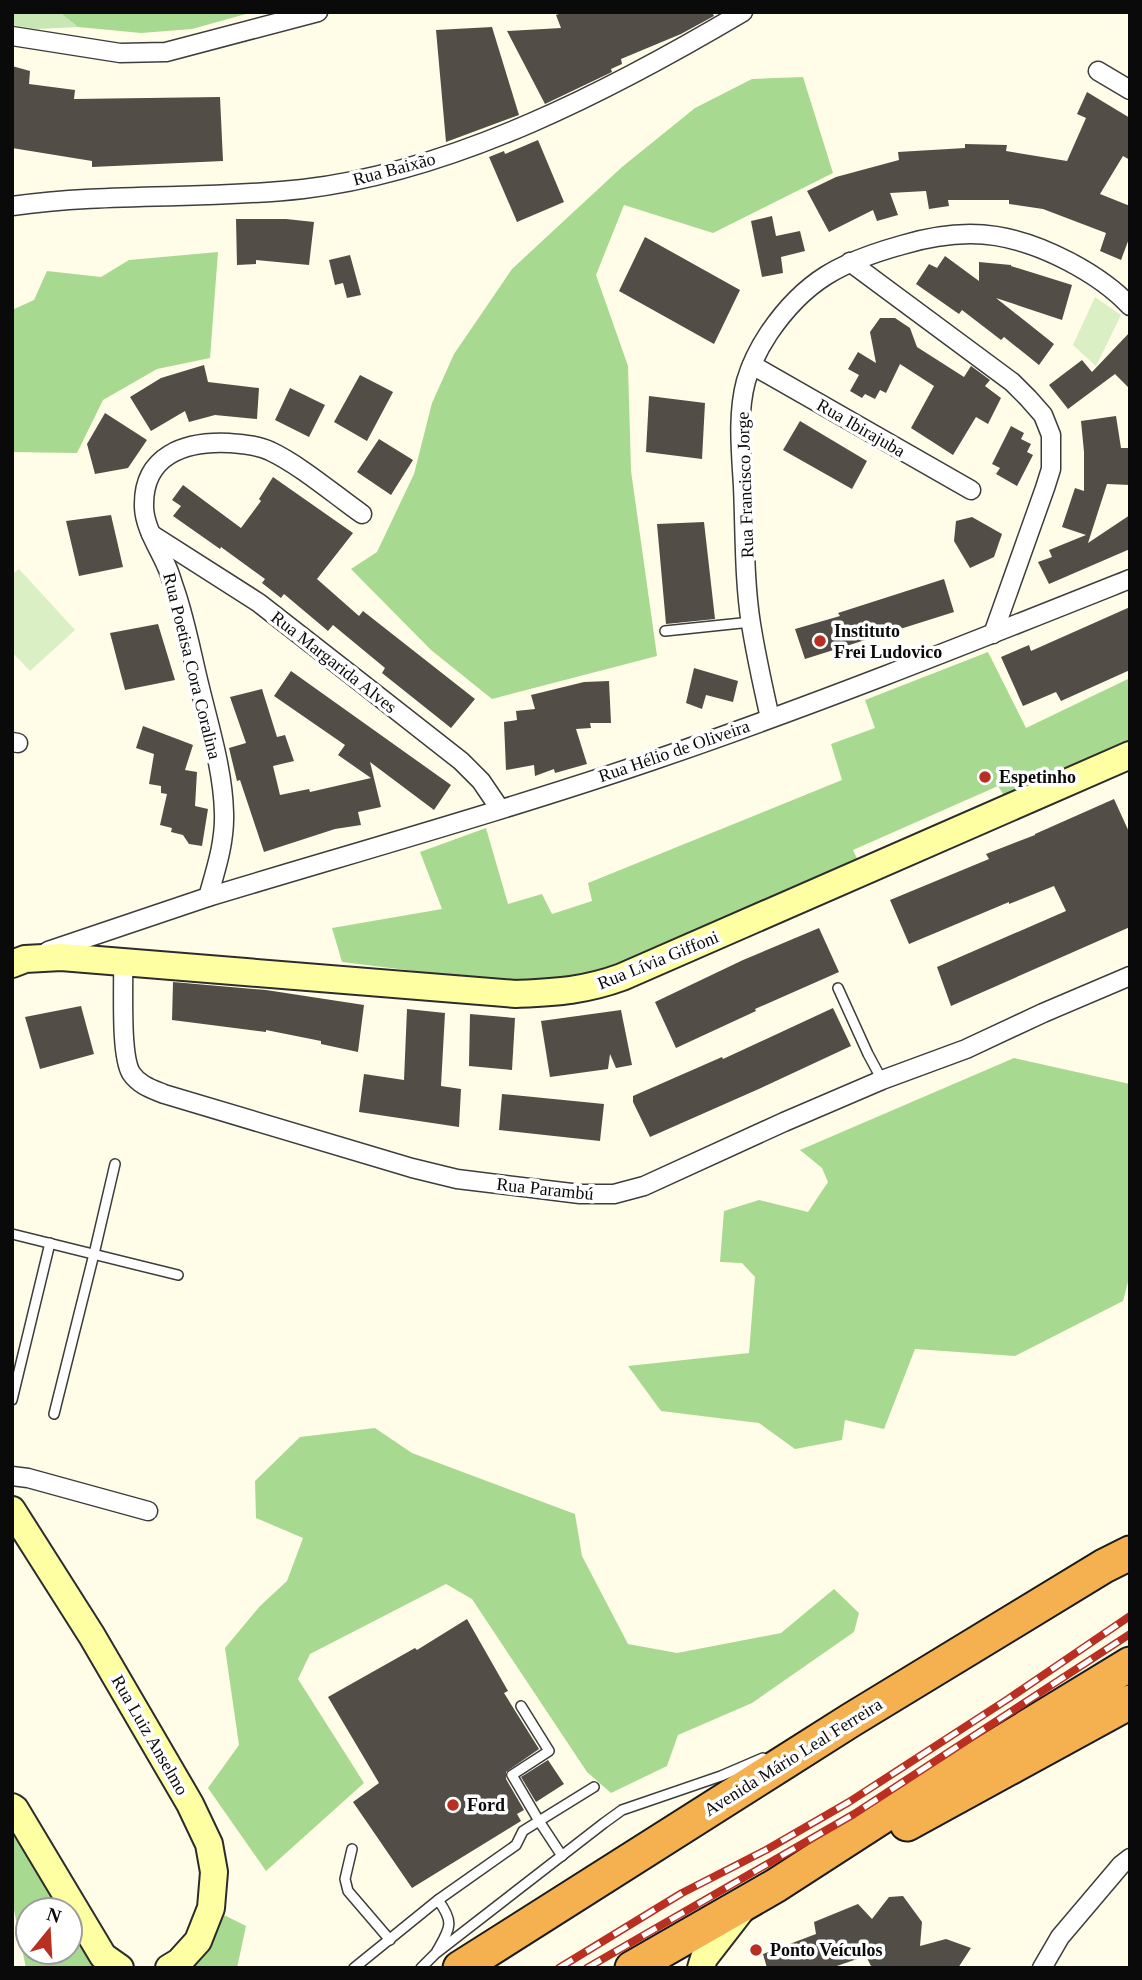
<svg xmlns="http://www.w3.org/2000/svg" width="1142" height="1980" viewBox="0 0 1142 1980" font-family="Georgia,serif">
<rect width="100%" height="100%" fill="#fffde7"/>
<!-- green -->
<path fill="#c7e8b2" d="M12 12H59L78 27 37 29 12 25Z"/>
<!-- forest -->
<g fill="#a8d991">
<path d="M59 12H253L192 29 141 33 78 27Z"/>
<path d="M803 77 833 173 713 233 624 205 596 275 628 366 631 471 657 656 492 699 431 650 351 569 377 552 414 474 432 403 454 354 512 269 622 167 695 108 752 79Z"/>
<path d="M218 252 210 358 157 369 103 400 77 453 12 452V310L34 300 47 271 101 277 129 260Z"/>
<path d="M988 652 1026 728 1130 678V746L1006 799 998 786 853 850 860 865 587 980 513 983 342 962 332 928 442 909 420 852 486 828 508 904 542 894 552 914 592 901 588 883 842 780 831 744 875 728 865 700Z"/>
<path d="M1014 1058 1130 1084V1274L1123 1301 1015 1356 915 1349 884 1429 845 1420 842 1440 795 1449 759 1423 661 1411 628 1366 749 1353 755 1277 742 1263 720 1262 724 1211 759 1200 808 1212 828 1182 822 1168 800 1150Z"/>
<path d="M375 1428 412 1453 575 1514 582 1556 628 1644 677 1653 781 1633 834 1589 859 1613 854 1632 752 1703 678 1735 667 1766 611 1793 587 1772 472 1599 446 1584 310 1654 298 1679 364 1783 266 1871 208 1788 239 1745 225 1648 260 1606 287 1581 303 1538 256 1518 255 1481 300 1437Z"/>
<path d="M12 1834 64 1910H28V1952H70V1919L102 1968H26L12 1900Z"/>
<path d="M224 1915 246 1926 237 1968H187L204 1955Z"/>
</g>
<!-- pitch -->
<g fill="#daefc4">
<path d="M1095 297 1121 315 1096 366 1073 345Z"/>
<path d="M19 569 75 630 30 671 12 652V574Z"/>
</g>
<!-- building -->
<g fill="#524d46">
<path d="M564 12H712L714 16 681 34 621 59 622 64 611 69 612 72 545 104 507 31 561 28 556 15Z"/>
<path d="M492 27 519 115 446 142 436 30Z"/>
<path d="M12 66 30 71 29 84 75 90 74 99 220 97 223 161 92 167V161L12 148Z"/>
<path d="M1087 92 1130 118V160L1123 156 1100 194 1130 206V236L1121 260 1100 251 1106 233 1043 209 1009 204V200H948L949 206 929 209 926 191 890 193 898 215 877 221 873 210 829 232 807 191 836 177 899 160 898 152 965 148V144L1007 145 1006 151 1067 161 1086 118 1077 114Z"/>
<path d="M538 140 564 202 517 222 489 157 504 151 505 154Z"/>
<path d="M772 216 776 236 800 231 805 251 781 257 783 273 762 277 751 221Z"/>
<path d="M236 219H286L314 222 309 265 256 260V264L237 265Z"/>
<path d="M645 237 740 290 714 344 619 291Z"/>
<path d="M350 255 361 295 347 298 343 283 335 285 329 260Z"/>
<path d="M945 256 979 281V262L1011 265V266L1072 285 1062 320 996 298 1054 344 1039 365 1004 337 1001 340 962 310 959 314 916 284 929 264 937 268Z"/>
<path d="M880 318H895L910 328 917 347 964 377 971 366 990 380 985 386 1001 398 988 424 976 417 953 455 911 428 934 386 900 364 886 393 880 390 875 399 865 394 862 398 850 391 859 375 848 369 858 352 876 363 870 332Z"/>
<path d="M1130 332V389L1115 374 1068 409 1049 385 1082 360 1092 372Z"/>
<path d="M204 365 208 382 259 388 257 419 215 415 189 422 185 411 151 431 130 397 161 378Z"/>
<path d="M360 375 393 392 367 441 334 422Z"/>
<path d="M290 388 325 405 309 437 275 420Z"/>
<path d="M649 396 705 403 702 459 646 452Z"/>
<path d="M105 413 147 440 128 468 95 474 87 444Z"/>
<path d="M1116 416 1121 448H1130V485L1107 484 1088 543 1130 515V549L1049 584 1038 562 1052 557 1049 550 1086 535 1062 527 1075 488 1084 491V452L1081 421Z"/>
<path d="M800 421 867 461 852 489 783 450Z"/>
<path d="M1011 426 1024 433 1021 439 1031 444 1027 452 1033 455 1017 486 996 474 1000 468 992 464Z"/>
<path d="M379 439 413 460 391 495 357 472Z"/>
<path d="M273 477 353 533 317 579 359 616 363 611 475 699 451 728 382 673 385 668 333 625 328 631 284 594 281 598 262 583 265 579 221 547 220 549 173 516 181 506 172 500 183 485 241 528 261 501 259 499Z"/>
<path d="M111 515 123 567 79 576 66 521Z"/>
<path d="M972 517 1002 534 994 557 970 568 954 541 956 521Z"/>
<path d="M704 522 715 619 666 624 657 524Z"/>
<path d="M944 579 954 612 805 659 795 629 840 616 838 613Z"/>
<path d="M1130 607V670L1061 701 1056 692 1023 706 1001 657 1029 645 1031 651Z"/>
<path d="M158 624 175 680 125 690 110 633Z"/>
<path d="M694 668 738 681 733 702 706 695 702 709 686 703Z"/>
<path d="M291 671 451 785 434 810 370 762 381 807 358 812 361 825 335 829 264 852 240 780 237 781 229 748 246 743 230 697 262 689 277 737 285 735 294 761 273 766 280 795 309 789 310 792 371 778 338 755 345 745 274 696Z"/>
<path d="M609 681 611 723H590L591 728 576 729 587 764 555 773 554 769 535 776 534 765 506 770 504 722 517 720 516 711 535 709 531 695 584 682Z"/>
<path d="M143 726 193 745 185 770 197 772 195 806 208 809 202 846 189 844 183 835 171 832 172 828 160 825 167 794 161 793V786L149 784 154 754 136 748Z"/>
<path d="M1114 799 1130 834V927L951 1006 937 967 1066 911 1054 886 1009 904V902L909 944 890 900 989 859 986 854 1035 835V834Z"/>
<path d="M819 928 839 972 755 1009 756 1011 676 1048 655 1002 743 960Z"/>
<path d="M173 982 266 990 364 1005 358 1052 321 1044V1041L266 1030V1032L172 1020Z"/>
<path d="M81 1006 94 1054 40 1069 25 1017Z"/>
<path d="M833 1008 851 1046 761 1088 650 1137 633 1102V1096L722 1057 723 1059Z"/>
<path d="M407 1009 445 1013 441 1086 461 1089 459 1127 359 1112 364 1074 404 1080Z"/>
<path d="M621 1010 632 1065 616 1068 610 1054 608 1069 550 1077 541 1021Z"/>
<path d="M470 1014 515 1018 512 1070 469 1066Z"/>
<path d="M502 1094 604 1104 600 1141 499 1130Z"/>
<path d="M467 1619 508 1691 504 1693 539 1749 506 1772V1779L524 1810 517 1814 521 1821 412 1888 353 1802 379 1783 328 1697 415 1648 417 1650Z"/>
<path d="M548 1760 564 1784 536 1802 521 1777Z"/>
<path d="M903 1896 922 1922 920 1946 946 1939 971 1948 958 1968H872L866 1956 831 1968H767L763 1954 816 1934 814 1922 858 1904 872 1919 889 1897Z"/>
</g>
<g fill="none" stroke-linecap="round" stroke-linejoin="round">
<defs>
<g id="lane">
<path d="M665 631 751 622"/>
<path d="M838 988 868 1054 882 1080"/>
<path d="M12 1234 178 1275"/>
<path d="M12 1400 50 1243"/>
<path d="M54 1414 94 1254 115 1164"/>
<path d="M521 1706 549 1751 512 1775 539 1821 594 1787"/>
<path d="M352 1849 345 1879 348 1891 390 1940"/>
<path d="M437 1951C450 1928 455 1923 438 1900L516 1845 523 1831 539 1821 562 1856"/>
<path d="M354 1968 438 1900"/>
<path d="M421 1968 435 1954 604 1823 622 1810 721 1776 763 1758"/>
</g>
<g id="street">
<path d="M12 36 120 53 166 52 318 12"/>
<path d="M1098 71 1130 90"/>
<path d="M12 206C109 192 207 200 303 189 456 171 613 89 743 12"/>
<path d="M850 262 1012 382 1028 398 1043 415 1051 435V469L1045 488 993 634"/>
<path d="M752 365 971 490"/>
<path d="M151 534 259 603 359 681 461 761 481 781 500 809"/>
<path d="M770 718C763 687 756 655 751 624 744 580 745 531 743 486 741 452 737 414 746 381 751 364 759 348 769 333 805 280 841 262 902 245 932 236 964 231 996 236 1041 243 1099 273 1130 306"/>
<path d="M12 742 18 743"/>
<path d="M208 897C357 852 507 810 654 760 815 705 972 642 1130 579"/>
<path d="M48 951 208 897C216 869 225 842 224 813 223 771 210 729 200 688 192 656 186 622 175 590 172 582 170 573 166 565 158 547 144 526 144 506 143 455 185 441 229 443 242 444 258 445 270 451 300 465 335 495 362 514"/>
<path d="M123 962C124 987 120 1054 131 1073 139 1085 152 1089 164 1094L412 1168 457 1179 580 1194H614L644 1186 784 1122 882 1080 966 1049 1043 1013 1130 976"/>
<path d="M12 1476 28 1478 148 1511"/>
<path d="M1042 1968 1060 1937 1121 1865 1130 1858"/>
</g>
<g id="secondary">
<path d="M12 964 25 959 61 957 516 994C556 992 584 991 622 977L1130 755"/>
<path d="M12 1510 92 1636 190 1804 209 1844 214 1872 211 1908 198 1941 179 1962 169 1968"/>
<path d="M12 1807 15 1809 103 1956 120 1968"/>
<path d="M701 1968 704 1958 742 1909"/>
</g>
<g id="highway">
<path d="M907 1824 1130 1702"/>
<path d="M460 1968 851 1720 1104 1566 1130 1553"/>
<path d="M632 1968 775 1886 919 1793 1130 1664"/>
</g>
</defs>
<!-- lane casing -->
<use href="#lane" stroke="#3d3d3d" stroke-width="12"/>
<!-- street casing -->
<use href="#street" stroke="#3d3d3d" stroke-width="21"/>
<!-- secondary casing -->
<use href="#secondary" stroke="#2c2c2c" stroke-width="30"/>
<!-- highway casing -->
<use href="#highway" stroke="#1b1b1b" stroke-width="37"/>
<!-- lane -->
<use href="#lane" stroke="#fff" stroke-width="9"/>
<!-- street -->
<use href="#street" stroke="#fff" stroke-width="18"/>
<!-- secondary -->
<use href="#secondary" stroke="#fdffa2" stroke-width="26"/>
<!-- highway -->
<use href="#highway" stroke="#f5b14f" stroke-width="33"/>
<defs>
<g id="rail">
<path d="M559 1968 682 1893 766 1850 849 1802 1008 1699 1130 1616"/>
<path d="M587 1968 854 1814 1130 1634"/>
</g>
</defs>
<!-- rail casing -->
<use href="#rail" stroke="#b93023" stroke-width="8"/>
<!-- rail -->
<use href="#rail" stroke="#fff" stroke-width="5" stroke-dasharray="16" stroke-linecap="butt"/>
</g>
<!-- markers -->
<g fill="#b93023" stroke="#fff" stroke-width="2.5">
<circle cx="820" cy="641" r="7"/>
<circle cx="985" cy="777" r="7"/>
<circle cx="453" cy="1805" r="7"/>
<circle cx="756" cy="1950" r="7"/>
</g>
<g text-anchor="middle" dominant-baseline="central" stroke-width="7" stroke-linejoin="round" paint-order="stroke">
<!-- street labels -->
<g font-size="18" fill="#0a0a0a" stroke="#fff">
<text transform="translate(394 169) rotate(-15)">Rua Baixão</text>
<text transform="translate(861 428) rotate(30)">Rua Ibirajuba</text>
<text transform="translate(745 485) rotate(-92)">Rua Francisco Jorge</text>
<text transform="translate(334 662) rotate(38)">Rua Margarida Alves</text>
<text transform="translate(192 666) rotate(76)">Rua Poetisa Cora Coralina</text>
<text transform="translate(674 751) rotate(-19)">Rua Hélio de Oliveira</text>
<text transform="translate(658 960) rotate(-22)">Rua Lívia Giffoni</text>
<text transform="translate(545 1189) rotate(6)">Rua Parambú</text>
<text transform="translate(150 1735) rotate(60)">Rua Luiz Anselmo</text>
<text transform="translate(793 1757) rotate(-32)">Avenida Mário Leal Ferreira</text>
</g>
<!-- poi labels -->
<g font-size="18" font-weight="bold" fill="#0a0a0a" stroke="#fff" text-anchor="start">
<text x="834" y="631">Instituto<tspan x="834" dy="21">Frei Ludovico</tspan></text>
<text x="999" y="777">Espetinho</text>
<text x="467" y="1805">Ford</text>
<text x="770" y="1950">Ponto Veículos</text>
</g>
</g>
<!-- border -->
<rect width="1142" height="1980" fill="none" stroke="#0a0a0a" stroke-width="28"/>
<!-- north arrow -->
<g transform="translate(49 1931) rotate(18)"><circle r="33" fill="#ffffff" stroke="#9d9d9d" stroke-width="2"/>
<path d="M0-5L12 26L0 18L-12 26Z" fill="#b93023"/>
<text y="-10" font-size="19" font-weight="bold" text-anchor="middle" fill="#0a0a0a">N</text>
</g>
</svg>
